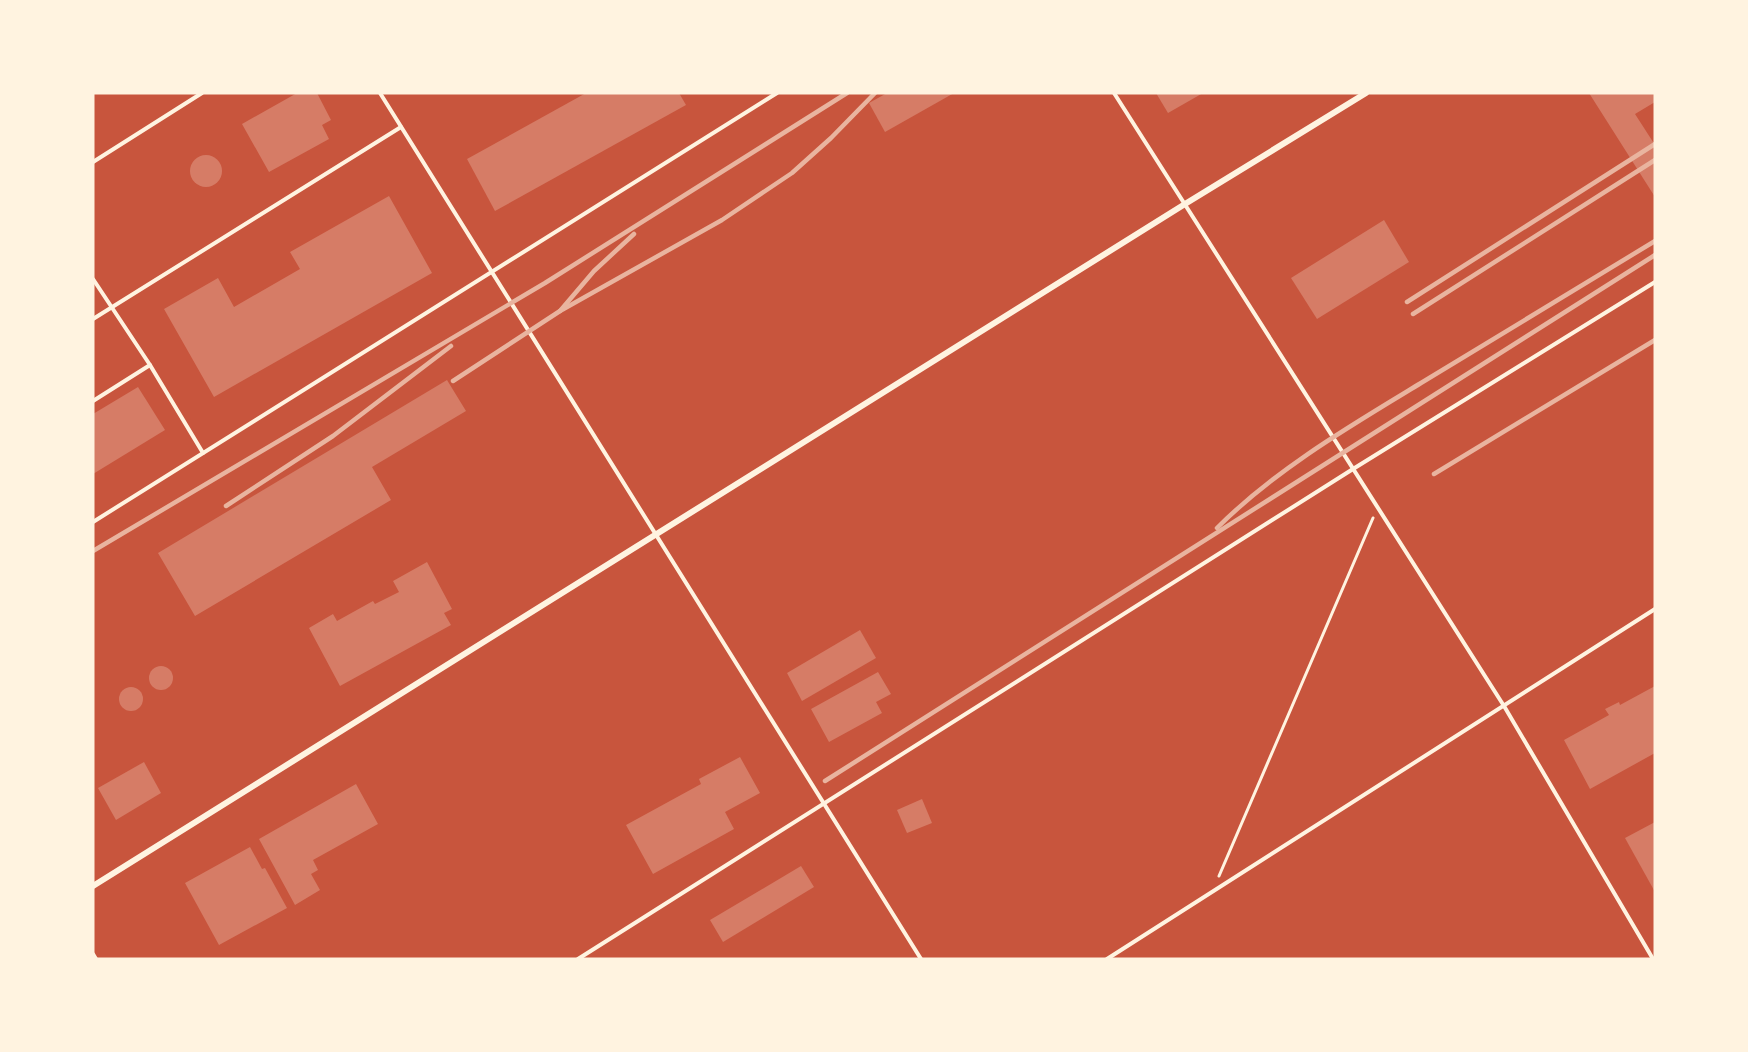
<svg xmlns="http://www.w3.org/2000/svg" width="1748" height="1052" viewBox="0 0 1748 1052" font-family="'Zilla Slab',serif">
<rect width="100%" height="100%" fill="#c8553d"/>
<!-- building -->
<g fill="#d67c66">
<path d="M297 93H317L331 120 322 125 329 139 269 172 242 124Z"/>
<path d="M586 93H679L686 105 495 211 467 159Z"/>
<path d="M887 93H954L885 132 869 103Z"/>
<path d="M1156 93H1203L1168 113Z"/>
<path d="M1589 93H1655V102L1635 114 1655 145V197Z"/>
<circle cx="206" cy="171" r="16"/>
<path d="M389 196 432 273 214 397 164 309 218 278 234 307 300 269 290 252Z"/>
<path d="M1384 220 1409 262 1317 319 1291 278Z"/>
<path d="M447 380 466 411 372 467 391 500 195 616 158 553Z"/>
<path d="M138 387 165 430 93 474V414Z"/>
<path d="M427 562 452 609 444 613 451 625 340 686 309 628 333 614 337 621 373 601 375 604 399 592 393 581Z"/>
<path d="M860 630 876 658 802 701 787 673Z"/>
<circle cx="161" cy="678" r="12"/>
<path d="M878 672 891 694 876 702 882 713 829 742 811 709Z"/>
<path d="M1655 686V753L1590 789 1564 740 1609 715 1605 709 1619 702 1620 705Z"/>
<circle cx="131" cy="699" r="12"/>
<path d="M740 757 760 793 725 812 734 829 653 874 626 825 701 784 699 779Z"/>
<path d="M144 762 161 793 116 820 98 788Z"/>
<path d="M356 784 378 824 313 860 318 870 311 874 320 890 295 905 259 839Z"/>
<path d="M922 799 932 823 907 833 897 810Z"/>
<path d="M1655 822V892L1625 838Z"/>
<path d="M250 847 262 869 265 868 287 908 219 945 185 883Z"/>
<path d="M801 866 814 887 723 942 710 920Z"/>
</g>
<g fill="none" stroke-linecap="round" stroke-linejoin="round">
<!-- path -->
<path stroke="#fff3e0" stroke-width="3" d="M1219 876 1373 518"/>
<!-- service -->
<g stroke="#fff3e0" stroke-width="4">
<path d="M380 93 921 959"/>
<path d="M1114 93 1504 706 1653 959"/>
<path d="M93 162 202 93"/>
<path d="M93 279 150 365 93 401"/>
<path d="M93 319 401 127"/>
<path d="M150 365 203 453"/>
<path d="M93 522 777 93"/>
<path d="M93 954 96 959"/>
<path d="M578 959 1353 469 1655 282"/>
<path d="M1107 959 1655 609"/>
</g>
<!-- minor -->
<path stroke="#fff3e0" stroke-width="6" d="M93 886 1185 204 1366 93"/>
<!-- rail -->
<g stroke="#e9b49f" stroke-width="4.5">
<path d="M1407 302 1655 144"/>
<path d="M560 311 722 220 792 173 831 138 875 93"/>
<path d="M1413 314 1655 160"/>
<path d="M453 381 560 311 594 271 634 234"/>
<path d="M1434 474 1655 340"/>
<path d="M226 506 333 436 451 346"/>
<path d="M1217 528C1276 469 1350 426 1421 383 1499 336 1577 288 1655 241"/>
<path d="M93 551 545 283 847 93"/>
<path d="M825 781 1655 255"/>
</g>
</g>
<!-- border -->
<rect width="1748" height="1052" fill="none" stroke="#fff3e0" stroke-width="189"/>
</svg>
